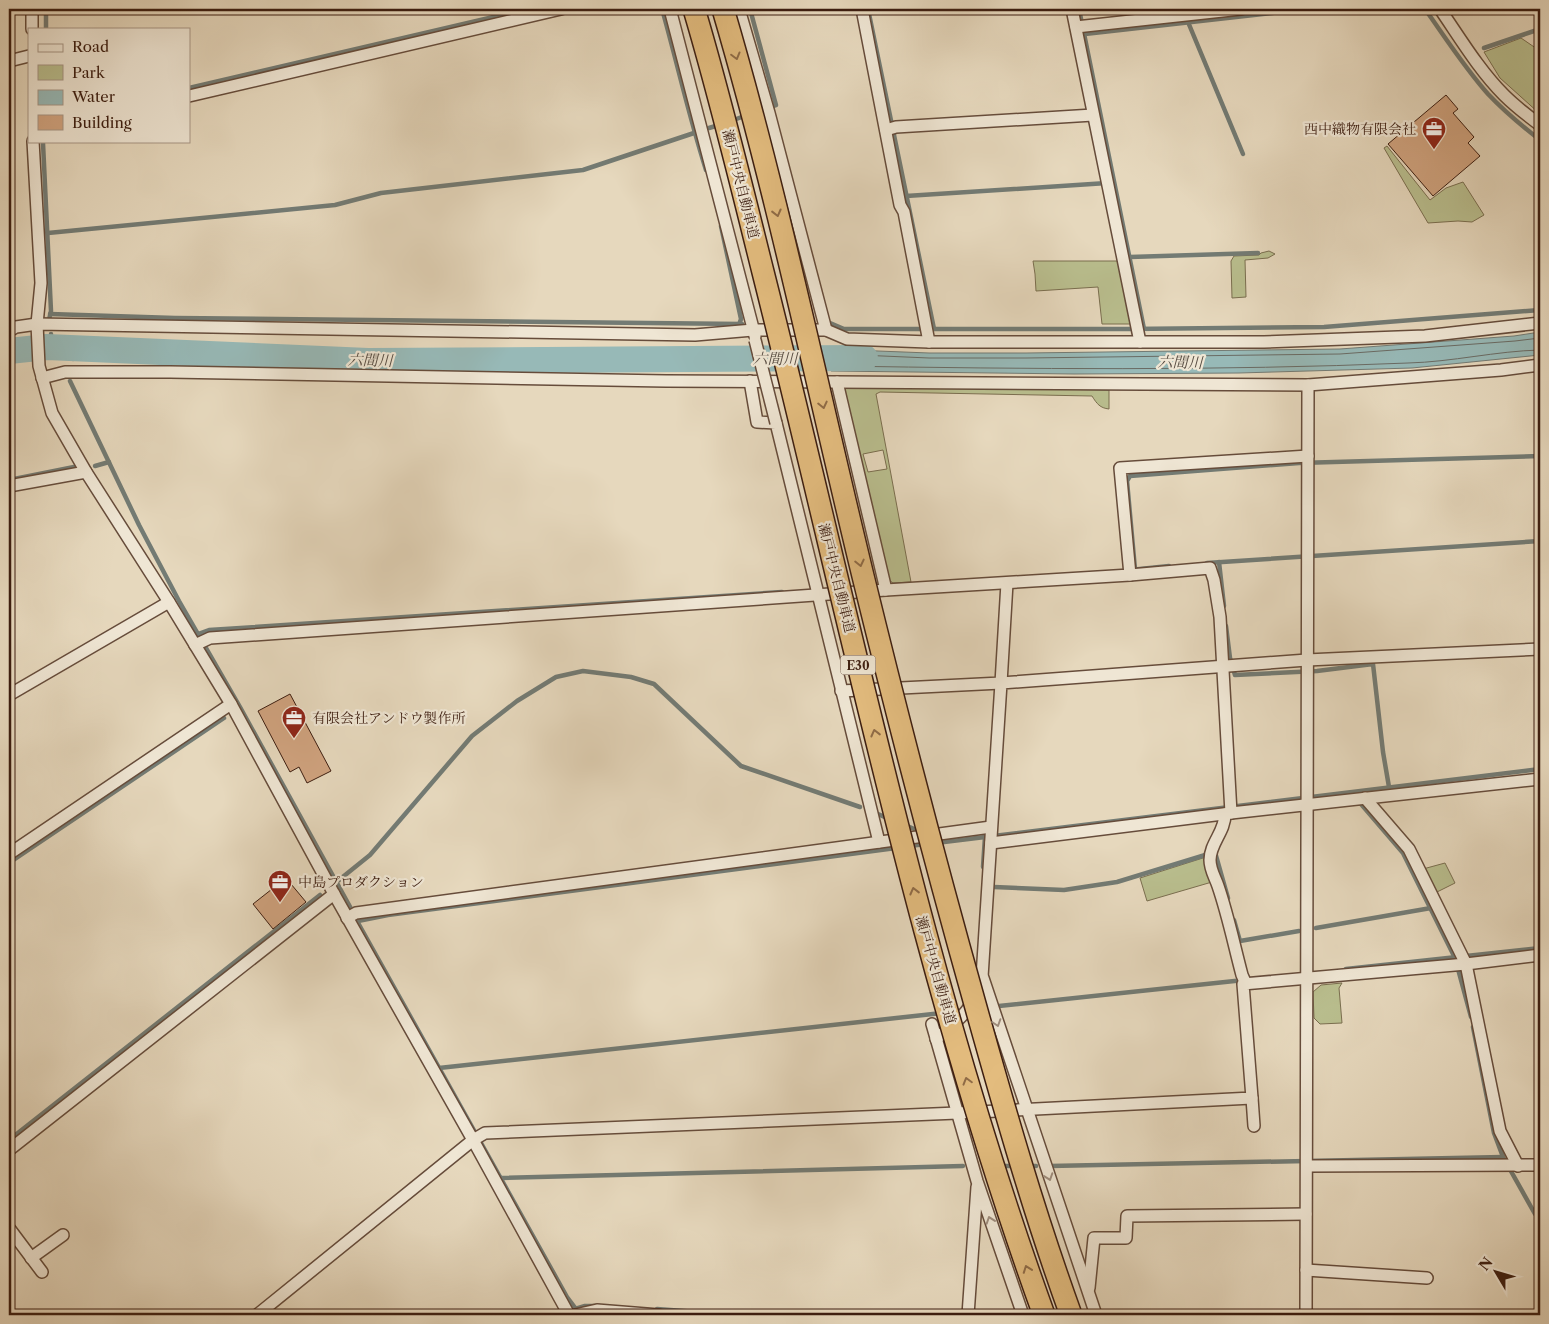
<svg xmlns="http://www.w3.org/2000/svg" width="1549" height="1324" viewBox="0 0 1549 1324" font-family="'Libre Caslon Text','Noto Serif JP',serif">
<rect width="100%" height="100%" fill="#e6d8bd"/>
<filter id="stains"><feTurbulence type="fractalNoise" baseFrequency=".004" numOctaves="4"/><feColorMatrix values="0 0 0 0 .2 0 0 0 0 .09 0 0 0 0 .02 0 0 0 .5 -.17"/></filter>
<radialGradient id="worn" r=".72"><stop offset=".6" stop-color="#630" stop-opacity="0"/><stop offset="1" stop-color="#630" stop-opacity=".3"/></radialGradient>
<!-- green -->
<g fill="#b9be8e" stroke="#7a6e4f" fill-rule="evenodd">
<path d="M1521 38 1540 51V114L1500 78 1484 52Z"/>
<path d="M1387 146 1430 200 1446 188 1463 182 1484 215 1472 222 1458 221 1428 223 1384 148Z"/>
<path d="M1269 251 1275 254 1268 258 1245 260 1246 297 1232 298 1231 261 1234 256 1259 255 1261 253Z"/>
<path d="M1033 261H1118L1131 324H1102L1098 287 1036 291 1035 274Z"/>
<path d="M846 386 1109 390V409C1100 408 1097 404 1092 396L880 392 876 394 911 582 893 583 889 580 844 389ZM883 450 887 469 868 472 863 454Z"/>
<path d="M1206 857 1212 882 1147 901 1140 878Z"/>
<path d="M1445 863 1455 883 1435 893 1423 869Z"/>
<path d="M1342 983 1339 988 1342 1023 1320 1024 1314 1018 1313 992 1321 985Z"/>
</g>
<!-- water -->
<path fill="#97b9b7" stroke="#737b74" d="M1540 332V355L1412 368 1239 373 1074 374 831 371 827 349 929 353H1026L1340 349 1514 336Z"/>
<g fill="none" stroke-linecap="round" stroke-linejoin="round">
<!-- shore -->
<path stroke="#6a6b64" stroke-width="1" d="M1540 338 1515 341 1340 354 1026 358H929L836 354 833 357 835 364 837 366C1028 369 1218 371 1408 363 1452 362 1496 351 1540 350"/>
<!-- stream -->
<g stroke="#737b74" stroke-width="4.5">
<path d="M662 9C677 62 689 117 706 170"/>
<path d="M750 9 776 105 773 106"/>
<path d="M868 9 934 329"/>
<path d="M1079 9 1144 329"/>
<path d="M1425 9C1445 37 1464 67 1488 94 1504 111 1522 126 1540 140"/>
<path d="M1188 22 1243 154"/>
<path d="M46 29V9"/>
<path d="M1085 34 1307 9"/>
<path d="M1484 48 1540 29"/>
<path d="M189 88 527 9"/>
<path d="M731 121 747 115"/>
<path d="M709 128 719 125"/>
<path d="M43 143 51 311 49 320"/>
<path d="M906 196 1107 183"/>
<path d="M721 226 741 319 739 325"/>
<path d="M48 233 335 205 381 193 583 170 697 132"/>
<path d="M1130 257 1258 253"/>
<path d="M50 314 175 318 742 324"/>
<path d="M830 323 844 329H1129L1324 327 1540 310"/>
<path d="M51 334V347"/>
<path d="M73 359V348"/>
<path d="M70 381 139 525 179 601 240 707 354 914"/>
<path d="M95 466 109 462"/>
<path d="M9 480 74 467"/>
<path d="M1219 562 1224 606"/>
<path d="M1207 563 1540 541"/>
<path d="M1135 569 1127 481 1130 476 1299 463 1540 456"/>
<path d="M1130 570 1169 566"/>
<path d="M1226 626 1230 658 1235 675 1317 671 1373 664 1383 752 1389 787"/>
<path d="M198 634 209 630 782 592"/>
<path d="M1361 804 1403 853 1455 958 1471 1017"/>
<path d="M878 814 889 819"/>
<path d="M905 825 921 832"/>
<path d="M936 843 1540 769"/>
<path d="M909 846 926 844"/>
<path d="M9 863 224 718"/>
<path d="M983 867 985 837"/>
<path d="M334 884 370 855 472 736 517 701 556 677 583 671 631 677 654 684 741 766 860 807"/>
<path d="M994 887 1064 890 1117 882 1215 852 1228 898"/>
<path d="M1234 920 1240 941 1299 931"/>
<path d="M357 921 567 1297 576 1309"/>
<path d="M358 921 388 915 896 848"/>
<path d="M1316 928 1431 908"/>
<path d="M1346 969 1540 948"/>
<path d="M999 1006 1244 980"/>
<path d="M1473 1027 1494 1133 1503 1157 1535 1214 1540 1219"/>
<path d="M439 1068 942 1013"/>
<path d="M9 1140 320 895"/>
<path d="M999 1166H1017"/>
<path d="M1027 1166H1036"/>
<path d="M1050 1166 1503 1157"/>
<path d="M500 1178 963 1166"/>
<path d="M575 1309 585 1306H597"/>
<path d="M657 1309 737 1315"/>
</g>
<!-- river -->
<path stroke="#97b9b7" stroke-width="26" d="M9 351 47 347 368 361 865 358"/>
</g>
<!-- building -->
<g fill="#d0a37f" stroke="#3c1d10">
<path d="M1446 95 1458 109 1453 113 1474 137 1468 143 1480 156 1433 196 1388 144Z"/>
<path d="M290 694 331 771 307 783 299 767 290 772 258 711Z"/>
<path d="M286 878 306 902 273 929 253 904Z"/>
</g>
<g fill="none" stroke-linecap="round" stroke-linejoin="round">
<defs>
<g id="minor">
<path d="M670 9 755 336"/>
<path d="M739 9 769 113 826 330"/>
<path d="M862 9 900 205 904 212 929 342"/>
<path d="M1072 9 1140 342"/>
<path d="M1440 9C1460 38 1479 70 1504 95 1515 106 1528 116 1540 125"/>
<path d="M1076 27 1241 9"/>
<path d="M32 29V9"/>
<path d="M9 61 29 56"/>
<path d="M189 96 561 9"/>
<path d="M886 130 896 127 1093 115"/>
<path d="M33 141 41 283 37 324 39 366 52 413 86 472 169 602 231 704 334 894 473 1140 569 1315"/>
<path d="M9 331 16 327 37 324 695 335 753 330H826L847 339 929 342H1264L1425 336 1540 323"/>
<path d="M42 378 65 372H170L666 381 1308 385 1501 370 1540 365"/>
<path d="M750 381 757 422 776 423 879 842"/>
<path d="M837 382 886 590"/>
<path d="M9 486 86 472"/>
<path d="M1130 575 1210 568 1214 580 1220 617 1231 813"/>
<path d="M195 645 210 638 886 590 1130 575 1120 468 1308 456"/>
<path d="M841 691 1001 683 1007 583"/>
<path d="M9 695 169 602"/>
<path d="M1365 798 1409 849 1466 964 1500 1131 1518 1166"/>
<path d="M1225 814C1225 832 1210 843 1210 860 1210 870 1215 877 1218 886 1228 915 1234 945 1242 975L1246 984"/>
<path d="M991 843 1231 813 1540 779"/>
<path d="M9 854 231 704"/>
<path d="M347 918 356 913 991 827"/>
<path d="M983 978 1096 1315"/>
<path d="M932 1024 977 1181 1023 1315"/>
<path d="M936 1039C960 1019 975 1008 982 977L1001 683 1307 660 1540 649"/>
<path d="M1252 1098 1254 1126"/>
<path d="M9 1150 334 894"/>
<path d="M1307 1166 1540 1165"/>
<path d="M9 1228 42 1272"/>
<path d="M31 1258 63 1235"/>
<path d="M1306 1270 1427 1278"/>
<path d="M1089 1288 1094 1238H1126L1127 1216 1306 1214"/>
<path d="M257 1315 473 1140 485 1133 957 1113 1252 1098 1243 984 1466 964 1540 955"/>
<path d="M575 1315 597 1310 659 1315"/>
<path d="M968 1315 977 1187"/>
<path d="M1306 1315 1308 385"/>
</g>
</defs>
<!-- minor casing -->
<use href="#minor" stroke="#664c3b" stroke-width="14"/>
<!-- minor -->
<use href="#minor" stroke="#efe6d4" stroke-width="11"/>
<defs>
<path id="minor-bridge" d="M755 340 776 423"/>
<g id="motorway-bridge">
<path d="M694 9C720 96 741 184 763 272 851 621 921 976 1044 1315"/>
<path d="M723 9C778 196 817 387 863 576 898 719 935 862 975 1004 1004 1108 1034 1213 1071 1315"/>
</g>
</defs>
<!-- minor-bridge casing -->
<use href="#minor-bridge" stroke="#664c3b" stroke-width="14" stroke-linecap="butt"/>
<!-- motorway-bridge casing -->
<use href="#motorway-bridge" stroke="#3c1d10" stroke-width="24" stroke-linecap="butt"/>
<!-- minor-bridge -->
<use href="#minor-bridge" stroke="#efe6d4" stroke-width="11"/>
<!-- motorway-bridge -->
<use href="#motorway-bridge" stroke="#e3bc7e" stroke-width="21"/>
</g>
<!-- one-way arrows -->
<defs><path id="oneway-chevron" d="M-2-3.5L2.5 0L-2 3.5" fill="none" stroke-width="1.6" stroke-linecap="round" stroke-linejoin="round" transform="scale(1.25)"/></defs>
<g stroke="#906c47">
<use href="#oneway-chevron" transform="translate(736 56) rotate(75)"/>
<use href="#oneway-chevron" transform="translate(777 213) rotate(76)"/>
<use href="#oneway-chevron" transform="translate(823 405) rotate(77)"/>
<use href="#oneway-chevron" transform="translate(860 563) rotate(77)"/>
<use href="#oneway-chevron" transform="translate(875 733) rotate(-104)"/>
<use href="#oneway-chevron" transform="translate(914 891) rotate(-104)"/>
<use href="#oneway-chevron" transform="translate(967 1081) rotate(-106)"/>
<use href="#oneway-chevron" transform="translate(1027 1269) rotate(-110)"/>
</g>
<g stroke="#9e8c7c">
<use href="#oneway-chevron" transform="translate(997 1023) rotate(72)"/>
<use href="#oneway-chevron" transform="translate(1049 1177) rotate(71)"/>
<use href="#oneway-chevron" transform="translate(990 1220) rotate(-109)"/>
</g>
<!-- icons -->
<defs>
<symbol id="office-pin" viewBox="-11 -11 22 30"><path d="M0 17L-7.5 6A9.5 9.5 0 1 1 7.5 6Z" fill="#8f2418" stroke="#efe6d4"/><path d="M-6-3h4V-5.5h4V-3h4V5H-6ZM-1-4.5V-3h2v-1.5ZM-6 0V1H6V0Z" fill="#fff"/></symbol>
</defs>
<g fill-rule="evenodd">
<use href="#office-pin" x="1420" y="115" width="28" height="38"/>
<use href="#office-pin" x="280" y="704" width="28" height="38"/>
<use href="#office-pin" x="266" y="868" width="28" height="38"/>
</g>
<g text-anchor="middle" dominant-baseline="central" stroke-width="4.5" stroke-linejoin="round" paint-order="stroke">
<!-- shield labels -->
<rect fill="#efe6d4" stroke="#72594b" stroke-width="1" x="840.5" y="655.5" width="35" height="19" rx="4"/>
<g font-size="12" font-weight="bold" fill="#3c1d10">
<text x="858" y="665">E30</text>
</g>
<!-- poi labels -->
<g font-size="14" fill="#3c1d10" stroke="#efe6d4" text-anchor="start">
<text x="1416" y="129" text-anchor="end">西中織物有限会社</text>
<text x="312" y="718">有限会社アンドウ製作所</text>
<text x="298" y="882">中島プロダクション</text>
</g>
<!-- street labels -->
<g font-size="14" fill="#3c1d10" stroke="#efe6d4">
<text transform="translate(741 184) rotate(76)">瀬戸中央自動車道</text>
<text transform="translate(837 578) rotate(76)">瀬戸中央自動車道</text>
<text transform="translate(936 970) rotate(74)">瀬戸中央自動車道</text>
</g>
<!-- water labels -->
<g font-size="15" font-style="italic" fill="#574c42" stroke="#efe6d4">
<text x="775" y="358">六間川</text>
<text transform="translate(370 360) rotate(1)">六間川</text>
<text transform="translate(1180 362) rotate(1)">六間川</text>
</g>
</g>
<!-- margin -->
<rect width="1549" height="1324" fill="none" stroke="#e6d8bd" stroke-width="30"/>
<rect x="10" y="10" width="1529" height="1304" fill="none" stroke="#3c1d10" stroke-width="2.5"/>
<rect x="15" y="15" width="1519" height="1294" fill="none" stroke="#3c1d10"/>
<!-- legend -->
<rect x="28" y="28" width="162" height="115" fill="#efe6d4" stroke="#a79686"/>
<rect x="38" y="44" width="25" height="8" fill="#efe6d4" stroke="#a79686"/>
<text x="72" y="52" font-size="15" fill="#3c1d10">Road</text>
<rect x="38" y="65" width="25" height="15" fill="#b9be8e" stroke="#a79686"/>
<text x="72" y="78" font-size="15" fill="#3c1d10">Park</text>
<rect x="38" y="90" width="25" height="15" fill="#97b9b7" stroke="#a79686"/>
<text x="72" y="102" font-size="15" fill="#3c1d10">Water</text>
<rect x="38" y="115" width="25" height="15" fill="#d0a37f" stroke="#a79686"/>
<text x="72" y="128" font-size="15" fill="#3c1d10">Building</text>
<!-- north arrow -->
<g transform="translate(1496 1272) rotate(308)" stroke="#efe6d4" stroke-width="4" paint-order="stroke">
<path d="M0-4L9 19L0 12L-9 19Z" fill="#3c1d10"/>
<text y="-8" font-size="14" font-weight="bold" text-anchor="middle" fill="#3c1d10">N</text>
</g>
<rect width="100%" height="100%" filter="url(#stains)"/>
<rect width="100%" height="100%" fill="url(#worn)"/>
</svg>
